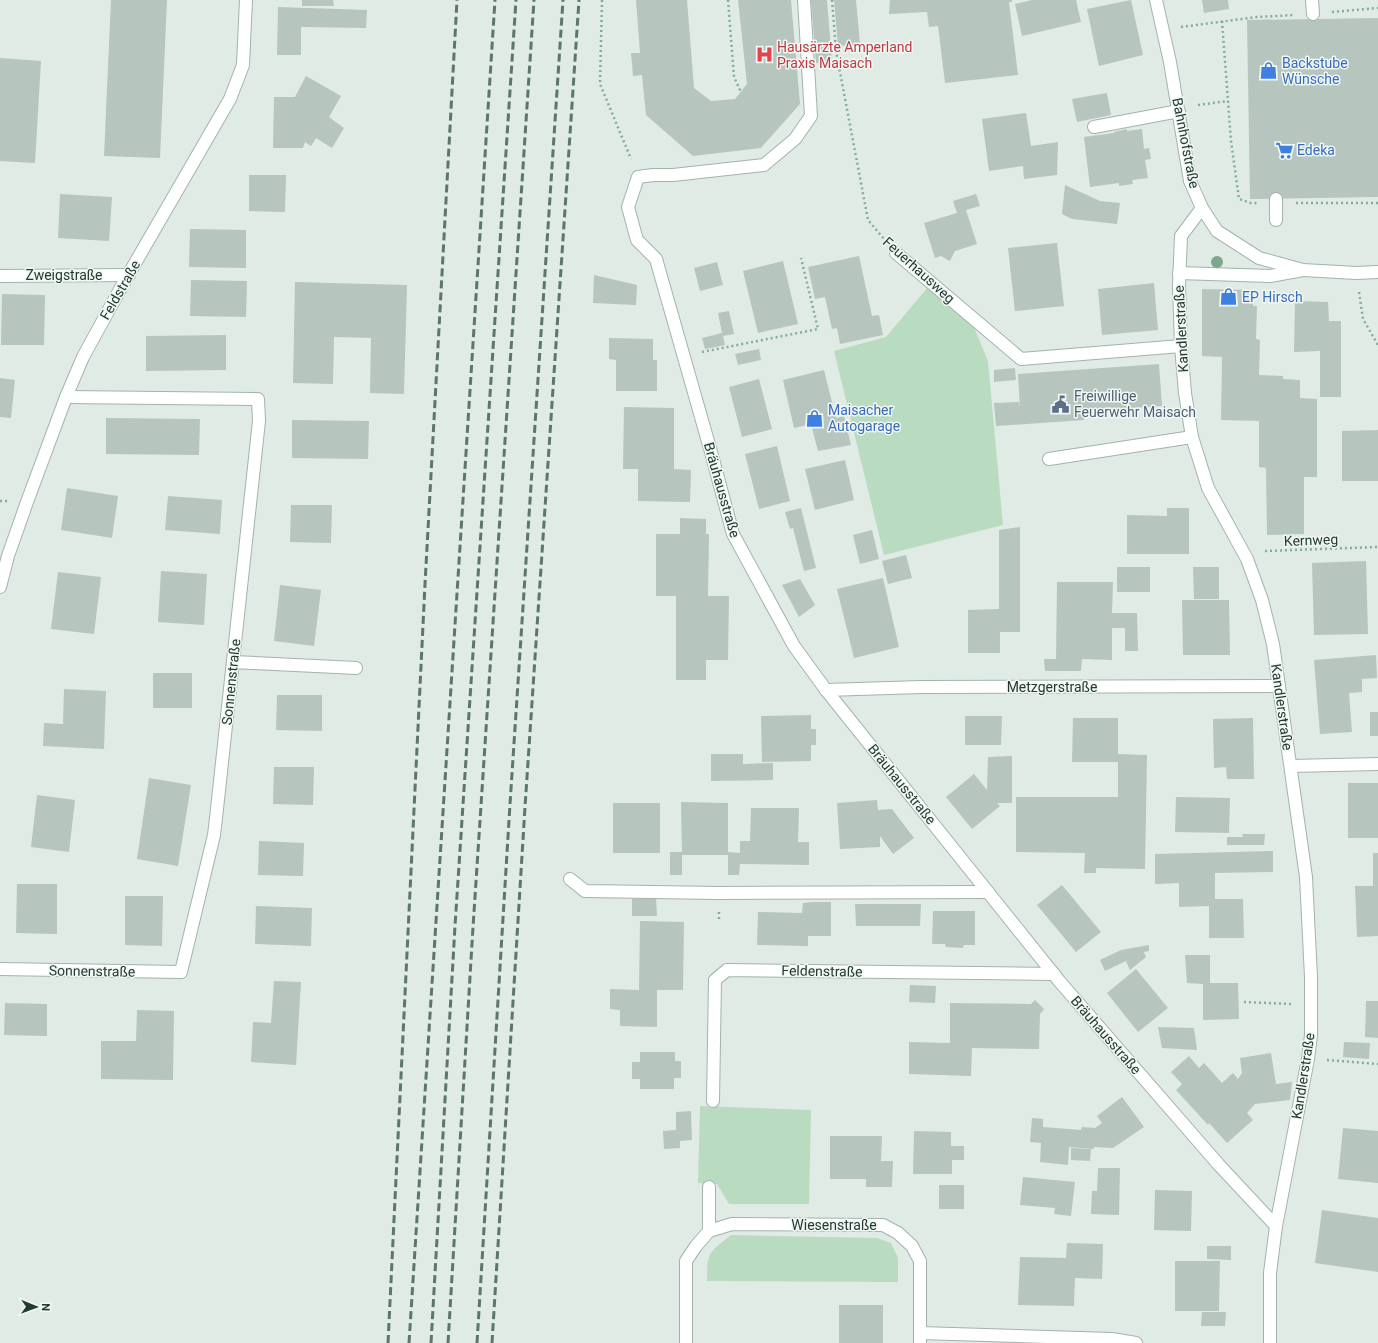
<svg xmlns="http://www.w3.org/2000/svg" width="1378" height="1343" viewBox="0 0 1378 1343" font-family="Roboto,sans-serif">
<rect width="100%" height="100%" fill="#e0ebe5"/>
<!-- green -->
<g fill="#b9dcc0">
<path d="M928 287 973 325 988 361 1003 525 884 555 834 351 886 337Z"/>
<path d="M700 1106 811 1110 809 1204H729L717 1184 698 1183Z"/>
<path d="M731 1235 877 1238 891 1243 898 1258V1282L707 1281C707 1251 709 1253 731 1235Z"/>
</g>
<!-- building -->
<g fill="#b6c5be">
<path d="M111 0H167L160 158 104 156Z"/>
<path d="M302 0H333L334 6H302Z"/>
<path d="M636 0H687L694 88 711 101 735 99 747 84 738 0H791L800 104 761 148 693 156 646 115 642 75 633 76 631 53H640Z"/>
<path d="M811 0H827L832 62 816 63Z"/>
<path d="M834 0H856L860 44 838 46Z"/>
<path d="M890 0H1012V2H1009L1018 75 945 83 938 26 929 27 927 12 889 14Z"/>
<path d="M1032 0H1076L1081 22 1022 36 1015 4Z"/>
<path d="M1131 0 1143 55 1099 66 1087 9Z"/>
<path d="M1202 0H1228L1229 9 1204 13Z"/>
<path d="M278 7 367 10 366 28 301 27V55H277Z"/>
<path d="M1378 18V197L1250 199 1247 20Z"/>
<path d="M0 58 41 61 35 163 0 161Z"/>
<path d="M306 76 341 96 329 117 344 128 332 148 316 138 311 146 305 142 303 148H273L274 97H295Z"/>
<path d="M1107 93 1111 115 1077 122 1072 99Z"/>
<path d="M1026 113 1031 146 1058 142 1057 175 1024 179 1023 166 989 171 982 119Z"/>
<path d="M1127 129V131L1142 129 1144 149 1149 148 1151 159 1145 160 1148 178 1132 180 1133 184 1119 186V183L1090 187 1084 137 1114 133V132Z"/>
<path d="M249 175H286L285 212 249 211Z"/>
<path d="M1065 185 1100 201 1120 203 1117 224 1072 219 1062 214Z"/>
<path d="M60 194 112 197 109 241 58 238Z"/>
<path d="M976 194 980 206 966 210 977 244 955 251 950 261 941 256 935 258 924 223 957 213 953 201Z"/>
<path d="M190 229 246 230V268L189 267Z"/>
<path d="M1057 243 1064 306 1015 311 1008 248Z"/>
<path d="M859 256 872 316 879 315 883 335 840 344 837 328 832 329 825 297 815 299 808 267Z"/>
<path d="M783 261 798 324 758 333 743 271Z"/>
<path d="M717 262 723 285 700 291 694 268Z"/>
<path d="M594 275 637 285 636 305 593 303Z"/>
<path d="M191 280 247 281 246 317 190 316Z"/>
<path d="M295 282 407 285 404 394 370 393 371 338 334 337 333 384 293 383Z"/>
<path d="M1154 283 1158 330 1102 335 1098 289Z"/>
<path d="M1202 289 1253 290V306H1257L1256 339 1260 340 1259 375 1283 376V379L1300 380V398L1317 399V477H1304V534L1267 535 1266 468 1259 467V421L1221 420 1222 357 1202 356Z"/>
<path d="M2 294 45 295 44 345H1Z"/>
<path d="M1295 301 1328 302 1329 321H1341V397H1320V351L1294 352Z"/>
<path d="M729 311 734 334 723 336 725 345 705 349 702 338 722 333 718 313Z"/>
<path d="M226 335V370L146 371V336Z"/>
<path d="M609 338 653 339V360H657V391H616V360L609 359Z"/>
<path d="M759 349 761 360 738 365 735 354Z"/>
<path d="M1159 364 1162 406 1084 411V420L996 426 994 403 1019 402 1020 409 1018 374Z"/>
<path d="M1015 368 1016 380 994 382V370Z"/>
<path d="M824 370 836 418 844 416 851 445 818 451 811 424 794 428 783 380Z"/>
<path d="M0 378 15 380 11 418 0 417Z"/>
<path d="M759 379 772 429 742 437 729 387Z"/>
<path d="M624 407 674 408V469L691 470 690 502 638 501V469H623Z"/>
<path d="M106 418 200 419 199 455 106 454Z"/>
<path d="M292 420 369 421 368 459 292 458Z"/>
<path d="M1378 430V481H1342V431Z"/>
<path d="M777 446 790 501 759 509 745 454Z"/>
<path d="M845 460 854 500 815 510 805 469Z"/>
<path d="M67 488 118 496 112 538 61 530Z"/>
<path d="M168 496 222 500 220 534 165 530Z"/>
<path d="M291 505H332L331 543 290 542Z"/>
<path d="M801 508 816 568 804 571 793 528 790 529 785 512Z"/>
<path d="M1167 508H1189V554H1127V515L1167 516Z"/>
<path d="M680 518 706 519V534H709L708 596H729L728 660H706V680H676V596H656V534H680Z"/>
<path d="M1020 527V632H1000V653H968V610L999 609V530Z"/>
<path d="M872 530 879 559 860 564 853 535Z"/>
<path d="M906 555 912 578 888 584 882 561Z"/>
<path d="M1366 561 1368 634 1314 635 1312 563Z"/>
<rect x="1117" y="567" width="33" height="25"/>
<path d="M1193 567H1219V599H1194Z"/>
<path d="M161 571 207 574 204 625 158 622Z"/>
<path d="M58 572 101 577 94 634 51 629Z"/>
<path d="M883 578 899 647 854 658 837 589Z"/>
<path d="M800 579 815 605 799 617 782 585Z"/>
<path d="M1057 582H1113L1112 613H1137L1138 651H1125V628H1112V660L1082 659 1081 671H1045L1044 659H1056Z"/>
<path d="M280 585 321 590 314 646 274 641Z"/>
<path d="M1182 600H1229L1230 655H1183Z"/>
<path d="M1376 655 1377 678 1362 679V692L1349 693 1352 732 1320 734 1314 660Z"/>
<rect x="153" y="673" width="39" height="35"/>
<path d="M64 689 106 691 104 749 43 746 44 723 63 724Z"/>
<path d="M277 695H322V731L276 730Z"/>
<rect x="1370" y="712" width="8" height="24"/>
<path d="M811 715V729H816V745H811V761L762 762 761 716Z"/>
<path d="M965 716H1002L1001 745H965Z"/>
<path d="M1073 718H1118V754L1147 755 1145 869 1096 868V873H1084L1085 853 1016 852V797H1118V762H1072Z"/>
<path d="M1253 718 1254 779H1227L1226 767 1214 768 1213 719Z"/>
<path d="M711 754H743V764L773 763V780L711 781Z"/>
<path d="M1012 756V803H997L1000 806 972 829 946 797 974 774 987 790 988 757Z"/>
<path d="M274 767H314L313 805 273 804Z"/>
<path d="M149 778 191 785 178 866 137 859Z"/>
<rect x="1348" y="783" width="30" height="55"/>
<path d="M37 795 75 800 69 852 31 847Z"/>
<path d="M1176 797 1230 798 1229 833 1175 832Z"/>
<path d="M877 800 878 810 892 809 914 838 893 854 880 836V847L840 849 837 803Z"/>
<path d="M681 802 728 803V852L740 853V841H750L751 808H799L798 842H809V865L740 864 739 875H728V855H682V875H670V852H682Z"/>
<rect x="613" y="803" width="47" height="50"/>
<path d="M1242 834H1265L1264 845H1227V837H1243Z"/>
<path d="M259 841 304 843 303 876 258 875Z"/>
<path d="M1273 851V872L1215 873V899H1243L1244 938H1209V906L1179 907V883L1155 884V854Z"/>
<path d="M1373 853H1378V936L1357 937 1355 886H1373Z"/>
<path d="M17 884H57V934L16 933Z"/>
<path d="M1062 885 1101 932 1076 952 1037 905Z"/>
<path d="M125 896H163L162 946 125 945Z"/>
<path d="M632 899H656L657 916H632Z"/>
<path d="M813 902H831V936H808V946L757 945 758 912 802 913 803 903Z"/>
<path d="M855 904H921L920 926H856Z"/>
<path d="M256 906 312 908 311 946 255 944Z"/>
<path d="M933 911H975V945H964L963 948 946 947 945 944H932Z"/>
<path d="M640 921 684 922 683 990H657V1027L620 1026V1010L610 1009V989L639 990Z"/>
<path d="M1149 945V951L1144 952 1146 957 1130 970 1126 961 1105 971 1100 960 1121 950Z"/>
<path d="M1185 955H1210V983H1238L1239 1019 1203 1020V984L1187 983Z"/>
<path d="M1136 969 1168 1008 1138 1032 1107 993Z"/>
<path d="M274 981 301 982 296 1065 251 1062 253 1022 271 1023Z"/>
<path d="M910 985 936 986 935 1003 909 1002Z"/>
<path d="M1035 1000 1044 1009 1040 1014 1039 1049 972 1048 971 1076 909 1074V1042L950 1043V1003L1031 1004Z"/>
<path d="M1366 1001H1378V1038L1365 1037Z"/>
<path d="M5 1003 47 1004V1036L4 1035Z"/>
<path d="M137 1010 174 1011 173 1080 101 1079V1041H136Z"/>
<path d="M1158 1027 1194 1028 1197 1050 1162 1048Z"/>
<path d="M1344 1042 1370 1043 1369 1059 1343 1057Z"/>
<path d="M640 1052H675V1061H681V1078H674V1089H640V1079H632V1062H640Z"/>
<path d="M1271 1053 1276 1084 1292 1082 1290 1100 1255 1104 1247 1113 1253 1120 1227 1143 1209 1123 1208 1125 1176 1090 1182 1084 1171 1072 1189 1056 1199 1068 1204 1063 1222 1083 1233 1073 1238 1079 1242 1073 1240 1058Z"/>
<path d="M1122 1097 1144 1127 1113 1148 1094 1147V1149L1069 1147 1068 1165 1040 1162 1041 1143 1030 1142 1032 1118 1043 1119V1127L1081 1130 1082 1127 1095 1128 1102 1123 1097 1116Z"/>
<path d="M691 1111 692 1140 680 1141V1148L664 1149 663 1131 676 1130V1112Z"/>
<path d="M1343 1128 1378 1131V1183L1338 1179Z"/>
<path d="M914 1131 951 1132V1146H964V1160H952V1174H913Z"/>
<path d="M830 1136H882L881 1161H893L892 1187H866V1179H830Z"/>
<path d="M1071 1148 1091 1149 1090 1161 1071 1160Z"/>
<path d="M1098 1168H1120L1119 1215 1091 1214 1092 1191H1097Z"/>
<path d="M1023 1177 1075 1182 1071 1216 1054 1214 1055 1208 1020 1205Z"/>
<rect x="939" y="1185" width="25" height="24"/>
<path d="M1155 1190 1192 1191 1191 1231 1154 1230Z"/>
<path d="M1322 1210 1378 1218V1272L1315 1263Z"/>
<path d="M1067 1243 1103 1244 1102 1279 1075 1278 1074 1306 1018 1305 1020 1257 1066 1258Z"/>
<path d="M1207 1246H1231V1260L1207 1259Z"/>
<path d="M1175 1261H1220L1219 1311H1175Z"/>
<rect x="839" y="1305" width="44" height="38"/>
<path d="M1202 1312H1226L1225 1326H1201Z"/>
</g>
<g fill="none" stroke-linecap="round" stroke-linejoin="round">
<defs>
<g id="service">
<path d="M1312 0 1313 14"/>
<path d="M1094 127 1179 111"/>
<path d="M653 175H673L764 165 795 139 811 116 804 0"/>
<path d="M1276 199V220"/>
<path d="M896 253 1021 359 1181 346"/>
<path d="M1179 273 1270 276 1303 270"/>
<path d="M1049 459 1192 437"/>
<path d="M570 879 585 891 719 893 988 892"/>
</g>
<g id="minor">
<path d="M653 175 638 177 628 207 637 240 656 259 711 452 733 534 794 646 826 690 1060 982 1219 1165 1276 1226"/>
<path d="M1202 208 1181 236 1179 286 1181 346 1185 393 1192 437 1208 488 1247 559 1262 600 1273 644 1306 877 1311 977V1035L1308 1059 1276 1226 1270 1273V1343"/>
<path d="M0 276 129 275"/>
<path d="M0 587 8 556 27 502 66 397 83 357 123 284 230 99 243 65 246 0"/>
<path d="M233 662 356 668"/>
<path d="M826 690 921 687 1279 686"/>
<path d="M1291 766 1378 764"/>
<path d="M0 969 181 972 214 835 216 818 259 421 258 399 66 397"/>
<path d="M713 1101 715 980 727 970 1054 974"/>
<path d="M709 1231V1187"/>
<path d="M920 1333 1112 1339 1136 1343"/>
<path d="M686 1343V1261L696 1246 709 1231 732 1224 883 1225 898 1233 912 1246 920 1261V1343"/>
</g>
<path id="tertiary" d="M1156 0 1170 62 1190 181 1202 208 1217 231 1259 258 1303 270 1356 273 1378 272"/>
</defs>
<!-- service casing -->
<use href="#service" stroke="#a3b3ac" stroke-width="14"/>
<!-- minor casing -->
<use href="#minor" stroke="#a3b3ac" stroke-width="14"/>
<!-- tertiary casing -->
<use href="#tertiary" stroke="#a3b3ac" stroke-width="14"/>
<!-- path -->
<g stroke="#81ae9c" stroke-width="2.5" stroke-dasharray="2 3" stroke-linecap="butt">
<path d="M602 0 600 84 631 159"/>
<path d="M728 0 734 77 741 92"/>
<path d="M832 0 836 51 868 220 884 239"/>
<path d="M1332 12 1378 8"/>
<path d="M1222 21 1231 141 1239 199 1251 203H1257"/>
<path d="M1181 27 1257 17 1294 15"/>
<path d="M1198 105 1228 101"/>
<path d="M1296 203H1378"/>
<path d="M1359 292 1363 319 1378 345"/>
<path d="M702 352 818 329 801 258"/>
<path d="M0 501H7"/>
<path d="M1265 551 1378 547"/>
<path d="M719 919V912"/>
<path d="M1244 1002 1291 1004"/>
<path d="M1327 1060 1378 1064"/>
</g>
<!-- service -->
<use href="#service" stroke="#fff" stroke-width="12"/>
<!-- minor -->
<use href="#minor" stroke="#fff" stroke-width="12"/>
<!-- tertiary -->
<use href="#tertiary" stroke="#fff" stroke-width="12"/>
<!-- rail -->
<g stroke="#5c766d" stroke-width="3" stroke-dasharray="8 4" stroke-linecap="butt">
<path d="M388 1343 425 584 457 0"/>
<path d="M409 1343 495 0"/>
<path d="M431 1343 455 926 516 0"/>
<path d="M448 1343 473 927 534 0"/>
<path d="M477 1343 510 804 563 0"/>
<path d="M492 1343 525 807 579 0"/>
</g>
</g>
<!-- trees -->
<circle fill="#7ea78b" cx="1217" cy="262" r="6"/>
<!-- icons -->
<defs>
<symbol id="hospital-bare" viewBox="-9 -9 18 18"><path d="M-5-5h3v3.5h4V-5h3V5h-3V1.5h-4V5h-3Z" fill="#e0444e" stroke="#f1f7f3" stroke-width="2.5" paint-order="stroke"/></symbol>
<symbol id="shop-bare" viewBox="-9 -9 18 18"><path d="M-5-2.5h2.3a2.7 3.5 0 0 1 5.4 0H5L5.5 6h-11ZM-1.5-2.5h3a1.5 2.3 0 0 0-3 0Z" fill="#3f7fe0" stroke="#f1f7f3" stroke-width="2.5" paint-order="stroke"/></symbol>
<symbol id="supermarket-bare" viewBox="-9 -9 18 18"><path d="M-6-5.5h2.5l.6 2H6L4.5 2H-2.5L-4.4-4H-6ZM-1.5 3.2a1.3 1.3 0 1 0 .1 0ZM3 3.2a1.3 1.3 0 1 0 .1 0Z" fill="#3f7fe0" stroke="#f1f7f3" stroke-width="2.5" paint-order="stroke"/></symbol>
<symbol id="civic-bare" viewBox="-9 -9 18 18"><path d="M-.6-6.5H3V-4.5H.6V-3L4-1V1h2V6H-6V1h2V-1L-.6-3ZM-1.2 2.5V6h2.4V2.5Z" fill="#5c6f8a" stroke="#f1f7f3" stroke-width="2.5" paint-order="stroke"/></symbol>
</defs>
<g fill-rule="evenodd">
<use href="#hospital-bare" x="752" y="42" width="25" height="25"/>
<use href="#shop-bare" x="1256" y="58" width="25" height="25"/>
<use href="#supermarket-bare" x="1272" y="138" width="25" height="25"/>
<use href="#shop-bare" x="1216" y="284" width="25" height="25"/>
<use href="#civic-bare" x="1048" y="392" width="25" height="25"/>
<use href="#shop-bare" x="802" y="406" width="25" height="25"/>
</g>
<g text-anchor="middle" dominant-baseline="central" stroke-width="3" stroke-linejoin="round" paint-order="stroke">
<!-- health labels -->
<g font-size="14" fill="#be3a42" stroke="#f1f7f3" text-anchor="start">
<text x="777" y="47">Hausärzte Amperland<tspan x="777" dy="16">Praxis Maisach</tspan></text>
</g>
<!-- shop labels -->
<g font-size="14" fill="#366cbe" stroke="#f1f7f3" text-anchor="start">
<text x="1282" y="63">Backstube<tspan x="1282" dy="16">Wünsche</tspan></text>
<text x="1297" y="150">Edeka</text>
<text x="1242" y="297">EP Hirsch</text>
<text x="828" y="410">Maisacher<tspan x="828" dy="16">Autogarage</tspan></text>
</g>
<!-- street labels -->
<g font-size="14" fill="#213b32" stroke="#f1f7f3">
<text transform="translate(1186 143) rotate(79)">Bahnhofstraße</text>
<text transform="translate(919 270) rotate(42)">Feuerhausweg</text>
<text x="64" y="275">Zweigstraße</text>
<text transform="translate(120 290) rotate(-60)">Feldstraße</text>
<text transform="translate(1181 329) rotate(-93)">Kandlerstraße</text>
<text transform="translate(722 490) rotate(74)">Bräuhausstraße</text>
<text transform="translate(1311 540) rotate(-2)">Kernweg</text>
<text transform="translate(231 682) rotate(-84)">Sonnenstraße</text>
<text x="1052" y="687">Metzgerstraße</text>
<text transform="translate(1282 707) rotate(82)">Kandlerstraße</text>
<text transform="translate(902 784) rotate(51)">Bräuhausstraße</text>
<text transform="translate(92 971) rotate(1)">Sonnenstraße</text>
<text transform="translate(822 971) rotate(1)">Feldenstraße</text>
<text transform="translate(1106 1035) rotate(49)">Bräuhausstraße</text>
<text transform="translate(1303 1076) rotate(-81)">Kandlerstraße</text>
<text x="834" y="1225">Wiesenstraße</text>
</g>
<!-- service labels -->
<g font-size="14" fill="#4e5e75" stroke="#f1f7f3" text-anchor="start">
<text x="1074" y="396">Freiwillige<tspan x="1074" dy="16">Feuerwehr Maisach</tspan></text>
</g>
</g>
<!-- north arrow -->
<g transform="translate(36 1307) rotate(91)" stroke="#f1f7f3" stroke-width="3" paint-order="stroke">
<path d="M0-3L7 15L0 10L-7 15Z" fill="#213b32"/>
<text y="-6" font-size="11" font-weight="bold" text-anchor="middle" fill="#213b32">N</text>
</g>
</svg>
